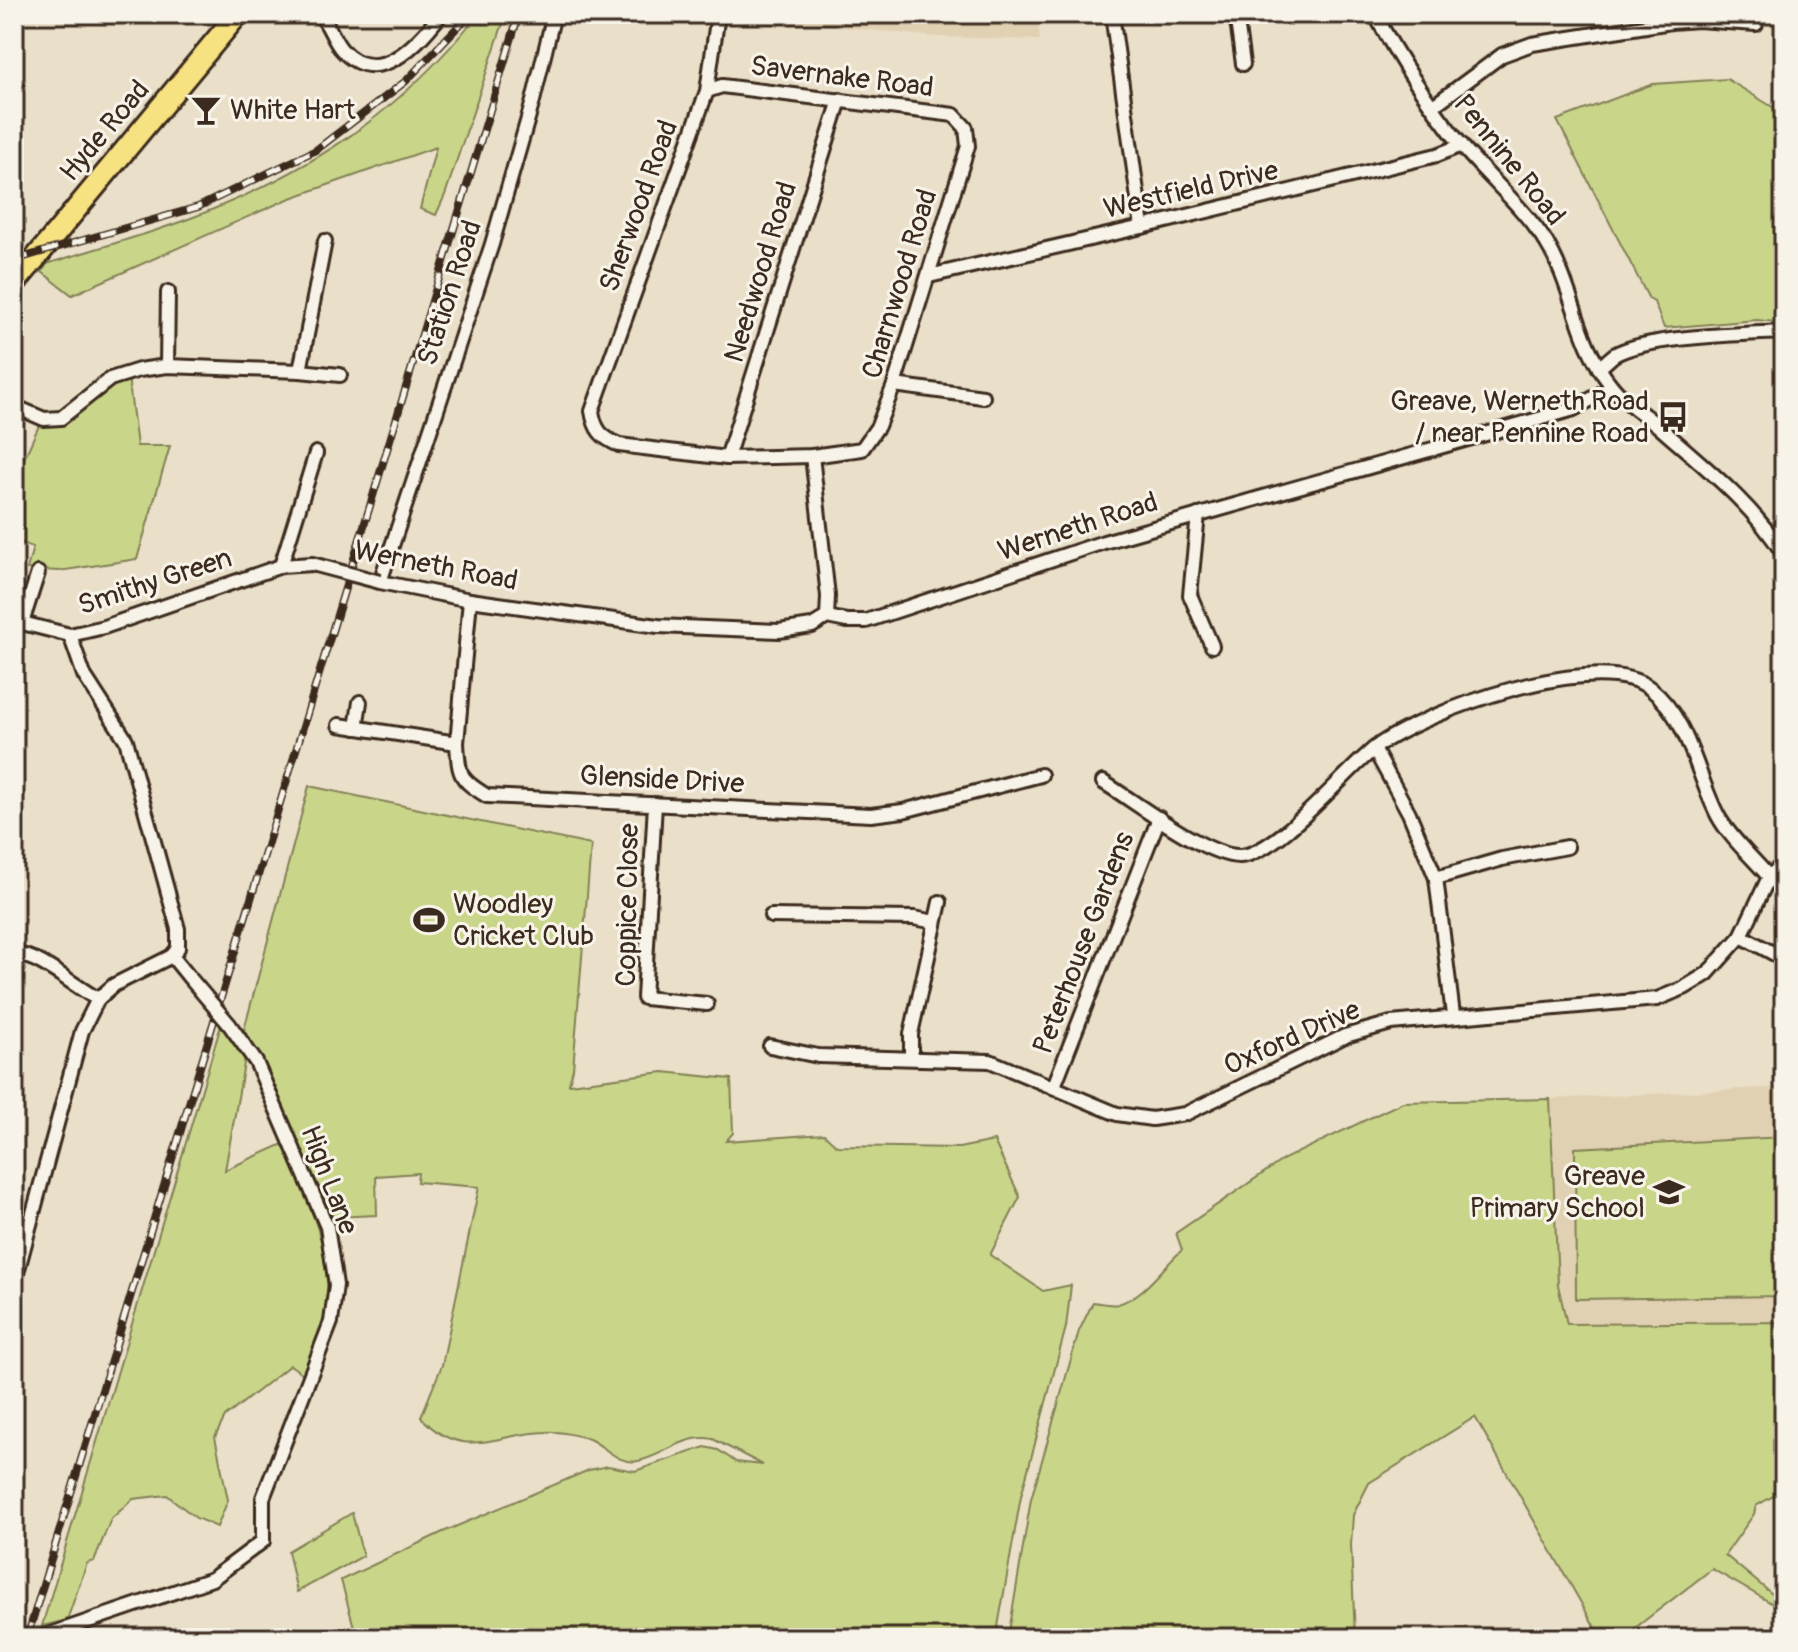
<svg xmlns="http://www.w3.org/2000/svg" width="1798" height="1652" viewBox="0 0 1798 1652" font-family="Pangolin,sans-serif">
<rect width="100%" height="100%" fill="#eadfc9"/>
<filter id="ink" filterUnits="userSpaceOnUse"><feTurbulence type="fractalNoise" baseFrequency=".0125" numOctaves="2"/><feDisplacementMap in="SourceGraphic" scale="16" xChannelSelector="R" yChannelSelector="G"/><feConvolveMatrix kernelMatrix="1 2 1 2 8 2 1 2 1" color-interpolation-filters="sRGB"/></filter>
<g filter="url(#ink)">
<!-- built -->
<g fill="#e1d1b3">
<path d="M716 14H1037L1040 40 937 37Z"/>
<path d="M1784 1087V1322L1567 1324 1558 1285 1550 1099Z"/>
</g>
<!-- green -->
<g fill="#c9d68a" stroke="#828054" stroke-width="2">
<path d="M478 14H500L499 18 504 20 445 195 436 215 420 209 436 147 288 199 72 295 42 272 47 264C103 246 162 231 216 208 322 164 407 105 478 14Z"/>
<path d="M1727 79 1784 114V323L1757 320 1664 328 1654 302 1649 299 1557 120 1653 84Z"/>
<path d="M128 376 137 446H170L137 559 59 571 27 569 33 547 14 540V459L23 461 41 421 61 423 111 385Z"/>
<path d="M309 786 591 845 573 1069 569 1084 663 1072 731 1079 733 1133 726 1141 824 1134 837 1146 959 1148 994 1141 1020 1197 990 1255 1043 1291 1071 1285 1066 1327 1021 1496 996 1638H357L341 1580 443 1532 589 1470 608 1466 635 1471 705 1447 718 1450 736 1462 763 1465 713 1439C685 1433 664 1456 638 1461 618 1465 605 1446 589 1439 578 1435 558 1431 546 1432 496 1433 462 1463 421 1417L442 1365 479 1187 417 1182 418 1173 376 1176 377 1215 333 1217 244 1030Z"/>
<path d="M221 1025 245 1058 225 1170 283 1144C308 1201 338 1258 324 1322 320 1339 310 1357 303 1374L290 1365 225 1417 215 1437 228 1500 217 1527 196 1518 167 1495 133 1499 111 1519 94 1561 87 1563 67 1620 42 1626Z"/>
<path d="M1550 1099 1558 1285 1567 1324 1784 1322V1490L1756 1506 1754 1514 1725 1555 1784 1604 1780 1608 1712 1569 1622 1638H1601L1475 1417 1369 1483 1353 1515 1351 1545 1355 1638H1008L1031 1499 1079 1331 1093 1302C1101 1303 1111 1306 1118 1304 1146 1295 1161 1269 1182 1250L1176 1233 1284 1159 1403 1102Z"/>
<path d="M1784 1137V1296L1576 1299 1575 1148Z"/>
<path d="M352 1513 363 1556 297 1592 288 1551Z"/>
</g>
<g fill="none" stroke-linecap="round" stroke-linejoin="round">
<defs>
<g id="street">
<path d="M319 14C330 24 332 39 342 50 378 89 418 44 441 14"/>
<path d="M554 14 533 101 492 244 380 582 470 600 658 626 779 631 812 626 827 617 847 621H866L1104 542 1574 409 1612 387"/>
<path d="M1112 14 1142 227"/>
<path d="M1236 14 1243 64"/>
<path d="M1375 14C1398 58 1431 108 1462 146 1490 179 1522 206 1546 242 1574 287 1577 344 1611 385 1623 401 1642 413 1657 425 1702 465 1752 503 1784 555"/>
<path d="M707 91 722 86 954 115 966 128 968 146 894 385 878 426 862 449 812 456 727 458 619 445C601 437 595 430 592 411L707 91 718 14"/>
<path d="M1433 106 1502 55 1532 44 1671 22 1698 20 1756 24"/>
<path d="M929 276 1142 227 1437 155 1462 145"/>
<path d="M167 366 168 292"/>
<path d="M1599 368C1604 364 1609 359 1614 355 1646 336 1744 334 1784 332"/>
<path d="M300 371 325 241"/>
<path d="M894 385 983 397"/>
<path d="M14 406 44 419 61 418 110 379 139 370 167 366 300 371 340 375"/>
<path d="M812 456 828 596 827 617"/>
<path d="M727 458 840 100"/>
<path d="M1198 515 1190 595 1212 646"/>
<path d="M281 566 316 453"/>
<path d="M470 600 457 743C459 776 459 779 487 796L871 815 903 811 1041 775"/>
<path d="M14 621 70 635 104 627 281 566 312 564"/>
<path d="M22 623 38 573"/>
<path d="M70 635 84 675 126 740 178 929V948L172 956"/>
<path d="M339 725 457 743"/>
<path d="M356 728 360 702"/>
<path d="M1374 749 1409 813 1436 878 1453 1015"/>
<path d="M1103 782C1134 801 1206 857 1240 856 1278 854 1344 772 1376 747 1424 712 1599 647 1651 689 1690 721 1696 774 1718 816 1730 838 1753 858 1769 877"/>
<path d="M655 804 644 998 707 1004"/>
<path d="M1436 878 1502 859 1567 847"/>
<path d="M771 916 914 918 935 922"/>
<path d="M1741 936 1784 959"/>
<path d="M14 954C38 954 75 987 98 999"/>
<path d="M172 956 189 977"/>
<path d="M770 1046 818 1056 990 1061 1117 1114 1152 1119 1185 1114 1345 1036 1391 1023 1657 999 1684 988 1707 974 1741 936 1769 877 1784 863"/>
<path d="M911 1058V1034L940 902"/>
<path d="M1054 1086 1159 818"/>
<path d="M14 1284 82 1031 98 999 114 985 172 956"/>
<path d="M39 1638 212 1579 263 1541V1498L331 1322 336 1285 327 1227 256 1062 229 1024"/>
</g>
<path id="primary" d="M14 284 238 14"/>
</defs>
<!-- street casing -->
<use href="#street" stroke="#3b2a1e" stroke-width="18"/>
<!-- primary casing -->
<use href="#primary" stroke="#3b2a1e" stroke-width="26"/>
<!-- street -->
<use href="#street" stroke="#f7f3e8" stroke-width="12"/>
<!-- primary -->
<use href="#primary" stroke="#f6e281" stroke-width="20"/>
<defs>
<g id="rail">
<path d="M14 260 198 207 316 150 406 81 470 14"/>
<path d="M27 1638 519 14"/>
</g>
</defs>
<!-- rail casing -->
<use href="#rail" stroke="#3b2a1e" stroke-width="8"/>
<!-- rail -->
<use href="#rail" stroke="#f7f3e8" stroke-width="5" stroke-dasharray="15" stroke-linecap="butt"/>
<defs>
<g id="street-bridge">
<path d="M312 564 380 582"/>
<path d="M189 977 229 1024"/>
</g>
</defs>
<!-- street-bridge casing -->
<use href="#street-bridge" stroke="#3b2a1e" stroke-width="18" stroke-linecap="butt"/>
<!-- street-bridge -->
<use href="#street-bridge" stroke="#f7f3e8" stroke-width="12"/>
</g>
</g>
<!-- icons -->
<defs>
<symbol id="bar-bare" viewBox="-9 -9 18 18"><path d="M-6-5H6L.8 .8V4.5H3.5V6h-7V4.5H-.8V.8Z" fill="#3b2a1e" stroke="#f7f3e8" stroke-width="2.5" paint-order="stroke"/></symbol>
<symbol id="bus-bare" viewBox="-9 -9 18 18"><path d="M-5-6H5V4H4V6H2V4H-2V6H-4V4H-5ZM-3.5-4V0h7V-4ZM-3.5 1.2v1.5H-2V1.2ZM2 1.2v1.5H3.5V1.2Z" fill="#3b2a1e" stroke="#f7f3e8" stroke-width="2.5" paint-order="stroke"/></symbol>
<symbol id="stadium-bare" viewBox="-9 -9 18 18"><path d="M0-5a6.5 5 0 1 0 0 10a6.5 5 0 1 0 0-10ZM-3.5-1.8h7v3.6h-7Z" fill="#3b2a1e" stroke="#f7f3e8" stroke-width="2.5" paint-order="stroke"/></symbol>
<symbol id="school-bare" viewBox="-9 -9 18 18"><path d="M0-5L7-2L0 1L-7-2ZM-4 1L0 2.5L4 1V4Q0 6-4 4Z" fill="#3b2a1e" stroke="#f7f3e8" stroke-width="2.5" paint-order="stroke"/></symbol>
</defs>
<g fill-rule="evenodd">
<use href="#bar-bare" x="184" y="88" width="44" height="44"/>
<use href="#bus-bare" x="1651" y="395" width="44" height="44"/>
<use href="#stadium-bare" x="407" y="898" width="44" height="44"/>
<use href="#school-bare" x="1647" y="1170" width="44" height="44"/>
</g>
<g text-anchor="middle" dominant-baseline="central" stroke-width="6" stroke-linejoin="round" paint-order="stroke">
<!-- street labels -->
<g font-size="28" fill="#3b2a1e" stroke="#f7f3e8">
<text transform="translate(842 77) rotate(7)">Savernake Road</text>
<text transform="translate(105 131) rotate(-50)">Hyde Road</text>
<text transform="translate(1509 160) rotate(51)">Pennine Road</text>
<text transform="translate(1191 190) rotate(-13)">Westfield Drive</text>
<text transform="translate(639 206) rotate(-70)">Sherwood Road</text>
<text transform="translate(761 272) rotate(-73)">Needwood Road</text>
<text transform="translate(900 284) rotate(-73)">Charnwood Road</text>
<text transform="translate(450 293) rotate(-72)">Station Road</text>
<text transform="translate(1078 527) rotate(-18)">Werneth Road</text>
<text transform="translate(436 566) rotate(11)">Werneth Road</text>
<text transform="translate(155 582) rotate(-18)">Smithy Green</text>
<text transform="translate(662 780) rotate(3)">Glenside Drive</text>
<text transform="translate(628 905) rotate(-89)">Coppice Close</text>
<text transform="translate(1084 943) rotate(-69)">Peterhouse Gardens</text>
<text transform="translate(1292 1038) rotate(-24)">Oxford Drive</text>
<text transform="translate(329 1180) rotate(69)">High Lane</text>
</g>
<!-- poi labels -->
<g font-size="28" fill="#3b2a1e" stroke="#f7f3e8" text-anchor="start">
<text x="230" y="110">White Hart</text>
<text x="1649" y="401" text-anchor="end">Greave, Werneth Road<tspan x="1649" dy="32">/ near Pennine Road</tspan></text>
<text x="453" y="904">Woodley<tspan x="453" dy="32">Cricket Club</tspan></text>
<text x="1645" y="1176" text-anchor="end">Greave<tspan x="1645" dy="32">Primary School</tspan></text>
</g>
</g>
<!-- margin -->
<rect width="1798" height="1652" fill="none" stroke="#f7f3e8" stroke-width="48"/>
<rect x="24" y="24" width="1750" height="1604" fill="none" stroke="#3b2a1e" stroke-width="3" filter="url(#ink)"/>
</svg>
